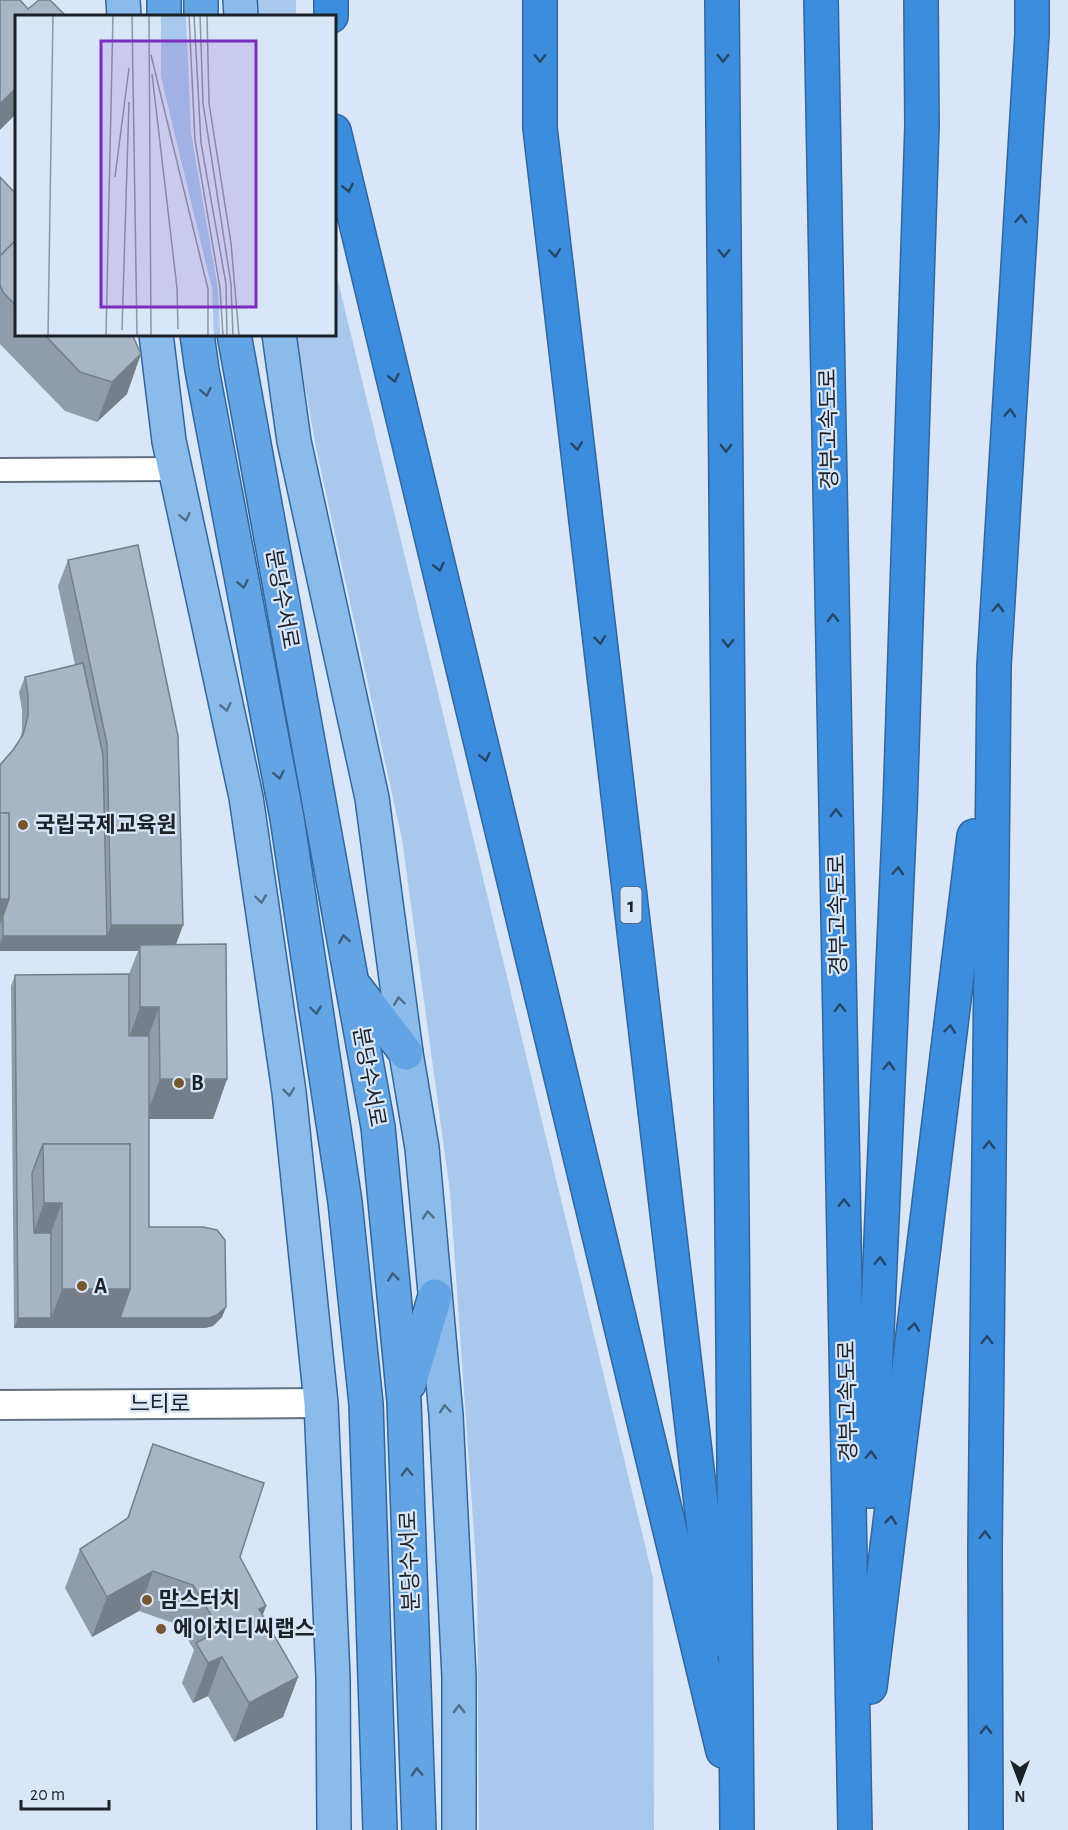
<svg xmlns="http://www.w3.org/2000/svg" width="1068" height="1830" viewBox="0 0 1068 1830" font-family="'Alegreya Sans','Noto Sans KR',sans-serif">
<rect width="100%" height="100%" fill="#d8e6f7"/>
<!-- green -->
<g fill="#aac8eb">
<path d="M255 0H296V16H256Z"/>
<path d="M335 269 653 1578 654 1830H479L477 1577 450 1192 402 839 316 448 296 335 334 334Z"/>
</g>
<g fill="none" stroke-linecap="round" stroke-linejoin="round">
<defs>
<path id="minor" d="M0 470 175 469"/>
<path id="tertiary" d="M0 1405 321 1403"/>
<g id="primary">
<path d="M123 0 124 16"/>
<path d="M240 0 241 16"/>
<path d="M156 334 169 441 246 797 289 1092 321 1403 333 1677 334 1830"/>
<path d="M279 334 294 441 372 798 406 1053 422 1148 446 1415 459 1677V1830"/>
</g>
<g id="trunk">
<path d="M164 0V16"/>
<path d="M201 0V16"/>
<path d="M197 334 202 370 287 818 345 1202 366 1404 380 1830"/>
<path d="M234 334 378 1127 404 1401 419 1830"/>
<path d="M356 988 406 1053"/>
<path d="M409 1384 435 1296"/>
</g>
<g id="motorway">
<path d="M331 0V16"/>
<path d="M540 0V128L717 1640"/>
<path d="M722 0 737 1830"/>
<path d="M821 0 855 1830"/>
<path d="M334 131 723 1751"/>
<path d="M870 1491 900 809 922 125 921 0"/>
<path d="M870 1687 974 836"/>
<path d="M986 1830 985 1550 994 666 1032 34V0"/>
</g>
</defs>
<!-- minor casing -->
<use href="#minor" stroke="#63707f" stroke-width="26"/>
<!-- tertiary casing -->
<use href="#tertiary" stroke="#63707f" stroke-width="32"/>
<!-- primary casing -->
<use href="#primary" stroke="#31679e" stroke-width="36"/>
<!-- trunk casing -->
<use href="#trunk" stroke="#31679e" stroke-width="36"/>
<!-- motorway casing -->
<use href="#motorway" stroke="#31679e" stroke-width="36"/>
<!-- minor -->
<use href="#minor" stroke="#fff" stroke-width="22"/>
<!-- tertiary -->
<use href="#tertiary" stroke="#fff" stroke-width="28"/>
<!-- primary -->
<use href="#primary" stroke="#8abbeb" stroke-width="33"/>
<!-- trunk -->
<use href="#trunk" stroke="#63a4e4" stroke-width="33"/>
<!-- motorway -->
<use href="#motorway" stroke="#3c8dde" stroke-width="33"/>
</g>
<!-- wall -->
<g fill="#909ca9">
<path d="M0 177 16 194V334H132L127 394 97 422 65 411 0 344Z"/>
<path d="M68 560 183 925 176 945 227 1079 213 1119H149V1227L226 1307 222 1317 213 1326 205 1328H14L11 986 15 975 129 974 138 951H0V765L13 750 20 739 22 731V710L19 692 25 677 75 665 58 586Z"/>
<path d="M153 1444 240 1557 266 1606 262 1616 298 1677 283 1717 234 1742 208 1696 193 1703 182 1683 194 1650 179 1625 139 1611 92 1637 65 1588 80 1549 127 1519Z"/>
</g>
<!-- shaded-wall -->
<g fill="#757f8a">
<path d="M16 88V114L0 130V104Z"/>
<path d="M141 354 127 394 97 422 112 382Z"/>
<path d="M0 899H9L0 924Z"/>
<path d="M111 925H183L173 951 140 945 138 951H0V944L3 936H107Z"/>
<path d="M140 1007H159L145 1046H126Z"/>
<path d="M160 1079H227L213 1119H145Z"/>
<path d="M44 1203H62L47 1243H30Z"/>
<path d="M62 1289H130L226 1307 222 1317 213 1326 205 1328H14L18 1318H51Z"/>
<path d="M153 1571 139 1611 92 1637 107 1597Z"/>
<path d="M266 1606 252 1645 259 1609Z"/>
<path d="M222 1657 208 1696 193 1703 208 1663Z"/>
<path d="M298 1677 283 1717 234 1742 249 1703Z"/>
</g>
<!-- building -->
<g fill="#a7b5c5" stroke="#757f8a" stroke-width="1.5">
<path d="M0 0H20L28 9 39 0H50L66 16H16V88L0 104Z"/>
<path d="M0 177 16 194V240L0 256Z"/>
<path d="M16 240V306L3 292 0 285V256Z"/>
<path d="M44 334H132L141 354 112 382 80 372Z"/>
<path d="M138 545 178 736 183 925H111L107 744 68 560Z"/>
<path d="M83 663 103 755 107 936H3V916L9 899V813H0V765L13 750 23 735 28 716V695L25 677Z"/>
<rect x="0" y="813" width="9" height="86"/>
<path d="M226 944 227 1079H160L159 1007H140V945Z"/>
<path d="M129 974V1036H149V1227H203L217 1230 225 1240 226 1307 217 1315 209 1318H120L130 1289V1144H43L32 1173 34 1233H51V1318H18L15 975Z"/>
<path d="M43 1144H130V1289H62V1203H44Z"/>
<path d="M153 1444 264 1483 240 1557 266 1606 259 1609 298 1677 249 1703 222 1657 208 1663 196 1643 220 1630 193 1585 153 1571 107 1597 80 1549 128 1518Z"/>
</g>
<!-- one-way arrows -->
<defs><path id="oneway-chevron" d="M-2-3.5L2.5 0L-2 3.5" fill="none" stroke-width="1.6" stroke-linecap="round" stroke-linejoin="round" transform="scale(1.5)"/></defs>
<g stroke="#274767">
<use href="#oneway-chevron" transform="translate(540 58) rotate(90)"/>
<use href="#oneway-chevron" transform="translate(723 58) rotate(90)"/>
<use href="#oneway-chevron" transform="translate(348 188) rotate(77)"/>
<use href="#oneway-chevron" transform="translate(1021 219) rotate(-87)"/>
<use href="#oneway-chevron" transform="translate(555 253) rotate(83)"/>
<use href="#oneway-chevron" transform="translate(724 253) rotate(90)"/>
<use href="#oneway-chevron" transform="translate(394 378) rotate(77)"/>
<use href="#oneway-chevron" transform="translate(1010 413) rotate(-87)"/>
<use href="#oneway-chevron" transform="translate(577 446) rotate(83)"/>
<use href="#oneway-chevron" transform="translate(726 448) rotate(90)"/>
<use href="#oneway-chevron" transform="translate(439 567) rotate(77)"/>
<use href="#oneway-chevron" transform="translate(998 608) rotate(-87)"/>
<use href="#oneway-chevron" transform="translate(833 618) rotate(-91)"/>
<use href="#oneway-chevron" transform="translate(600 640) rotate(83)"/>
<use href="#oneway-chevron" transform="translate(728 643) rotate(90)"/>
<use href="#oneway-chevron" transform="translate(485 757) rotate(77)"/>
<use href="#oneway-chevron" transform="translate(836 813) rotate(-91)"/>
<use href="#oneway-chevron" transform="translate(898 871) rotate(-87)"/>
<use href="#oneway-chevron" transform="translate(840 1008) rotate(-91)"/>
<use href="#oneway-chevron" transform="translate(950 1029) rotate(-83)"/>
<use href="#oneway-chevron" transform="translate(889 1066) rotate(-87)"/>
<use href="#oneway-chevron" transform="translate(989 1145) rotate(-89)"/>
<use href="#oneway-chevron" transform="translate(844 1203) rotate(-91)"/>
<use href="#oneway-chevron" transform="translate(880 1261) rotate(-87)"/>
<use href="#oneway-chevron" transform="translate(914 1327) rotate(-83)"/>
<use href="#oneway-chevron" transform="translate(987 1340) rotate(-89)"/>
<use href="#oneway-chevron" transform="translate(871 1455) rotate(-87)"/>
<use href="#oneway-chevron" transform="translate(891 1520) rotate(-83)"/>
<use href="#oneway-chevron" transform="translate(985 1535) rotate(-89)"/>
<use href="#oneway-chevron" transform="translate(986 1730) rotate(-90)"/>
</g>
<g stroke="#3c5c7c">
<use href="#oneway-chevron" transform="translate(206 392) rotate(79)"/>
<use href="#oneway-chevron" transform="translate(243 584) rotate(79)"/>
<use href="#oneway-chevron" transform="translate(279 775) rotate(79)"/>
<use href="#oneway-chevron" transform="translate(344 939) rotate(-100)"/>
<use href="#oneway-chevron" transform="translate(316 1010) rotate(82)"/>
<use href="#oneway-chevron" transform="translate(393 1277) rotate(-96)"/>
<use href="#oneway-chevron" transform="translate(407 1472) rotate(-92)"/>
<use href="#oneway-chevron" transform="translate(417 1772) rotate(-92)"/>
</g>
<g stroke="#536e89">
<use href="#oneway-chevron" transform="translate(185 517) rotate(78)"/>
<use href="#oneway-chevron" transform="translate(226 707) rotate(78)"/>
<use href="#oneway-chevron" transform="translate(261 899) rotate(82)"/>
<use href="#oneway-chevron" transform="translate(399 1001) rotate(-98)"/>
<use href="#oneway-chevron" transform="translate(289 1092) rotate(83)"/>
<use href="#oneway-chevron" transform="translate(428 1215) rotate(-95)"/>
<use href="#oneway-chevron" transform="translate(445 1409) rotate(-95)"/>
<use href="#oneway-chevron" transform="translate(459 1709) rotate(-90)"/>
</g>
<!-- markers -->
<g fill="#78572e" stroke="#d8e6f7" stroke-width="2">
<circle cx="23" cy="825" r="6"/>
<circle cx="179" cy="1083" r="6"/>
<circle cx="82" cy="1286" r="6"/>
<circle cx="147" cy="1600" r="6"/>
<circle cx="161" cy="1629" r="6"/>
</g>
<g text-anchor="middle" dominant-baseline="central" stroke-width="4.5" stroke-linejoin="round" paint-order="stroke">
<!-- shield labels -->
<rect fill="#d8e6f7" stroke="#545c65" stroke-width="1.5" x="620.5" y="887" width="21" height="36" rx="4.5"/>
<g font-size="21" font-weight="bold" fill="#1c2127">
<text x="631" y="905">1</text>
</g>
<!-- street labels -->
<g font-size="22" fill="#1c2127" stroke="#d8e6f7">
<text transform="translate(829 429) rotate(-91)">경부고속도로</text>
<text transform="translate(282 599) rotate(80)">분당수서로</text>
<text transform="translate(838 915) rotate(-91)">경부고속도로</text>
<text transform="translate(369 1077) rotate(80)">분당수서로</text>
<text transform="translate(848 1401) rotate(-91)">경부고속도로</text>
<text x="160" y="1404">느티로</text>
<text transform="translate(410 1561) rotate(-92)">분당수서로</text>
</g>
<!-- poi labels -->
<g font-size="22" font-weight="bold" fill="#1c2127" stroke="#d8e6f7" text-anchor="start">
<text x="35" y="825">국립국제교육원</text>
<text x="191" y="1083">B</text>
<text x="94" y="1286">A</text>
<text x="159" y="1600">맘스터치</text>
<text x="173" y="1629">에이치디씨랩스</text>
</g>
</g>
<!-- overview -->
<g transform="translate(15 15)">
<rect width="321" height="321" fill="#d8e6f7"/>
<path d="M146 0H171L176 118 203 274 205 321H199L197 274 146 62Z" fill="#aac8eb"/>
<path fill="none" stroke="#8d97a4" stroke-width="1.5" d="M117 0 122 321M134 0 136 321M174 0 180 125 205 273 208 321M179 0 186 128 211 269 212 321M185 0 188 88 216 269 218 321M192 0 194 88 216 228 224 321M136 40 193 274V321M137 59 162 273 163 314M100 162 114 53M107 315 114 87M33 321 38 0M91 321 98 0"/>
<path fill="#7b2cbf" fill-opacity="0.15" stroke="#7b2cbf" stroke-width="3" d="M86 26H241V292H86Z"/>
<rect width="321" height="321" fill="none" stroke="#1c2127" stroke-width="3"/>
</g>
<!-- north arrow -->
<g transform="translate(1020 1782) rotate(180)" stroke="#d8e6f7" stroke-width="4.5" paint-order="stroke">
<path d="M0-4.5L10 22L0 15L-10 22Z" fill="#1c2127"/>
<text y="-9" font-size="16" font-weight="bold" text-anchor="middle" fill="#1c2127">N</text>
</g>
<!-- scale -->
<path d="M21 1800v9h88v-9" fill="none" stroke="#1c2127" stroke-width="3"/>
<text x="30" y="1800" font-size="18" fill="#1c2127" stroke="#d8e6f7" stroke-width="4.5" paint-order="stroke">20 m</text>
</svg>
